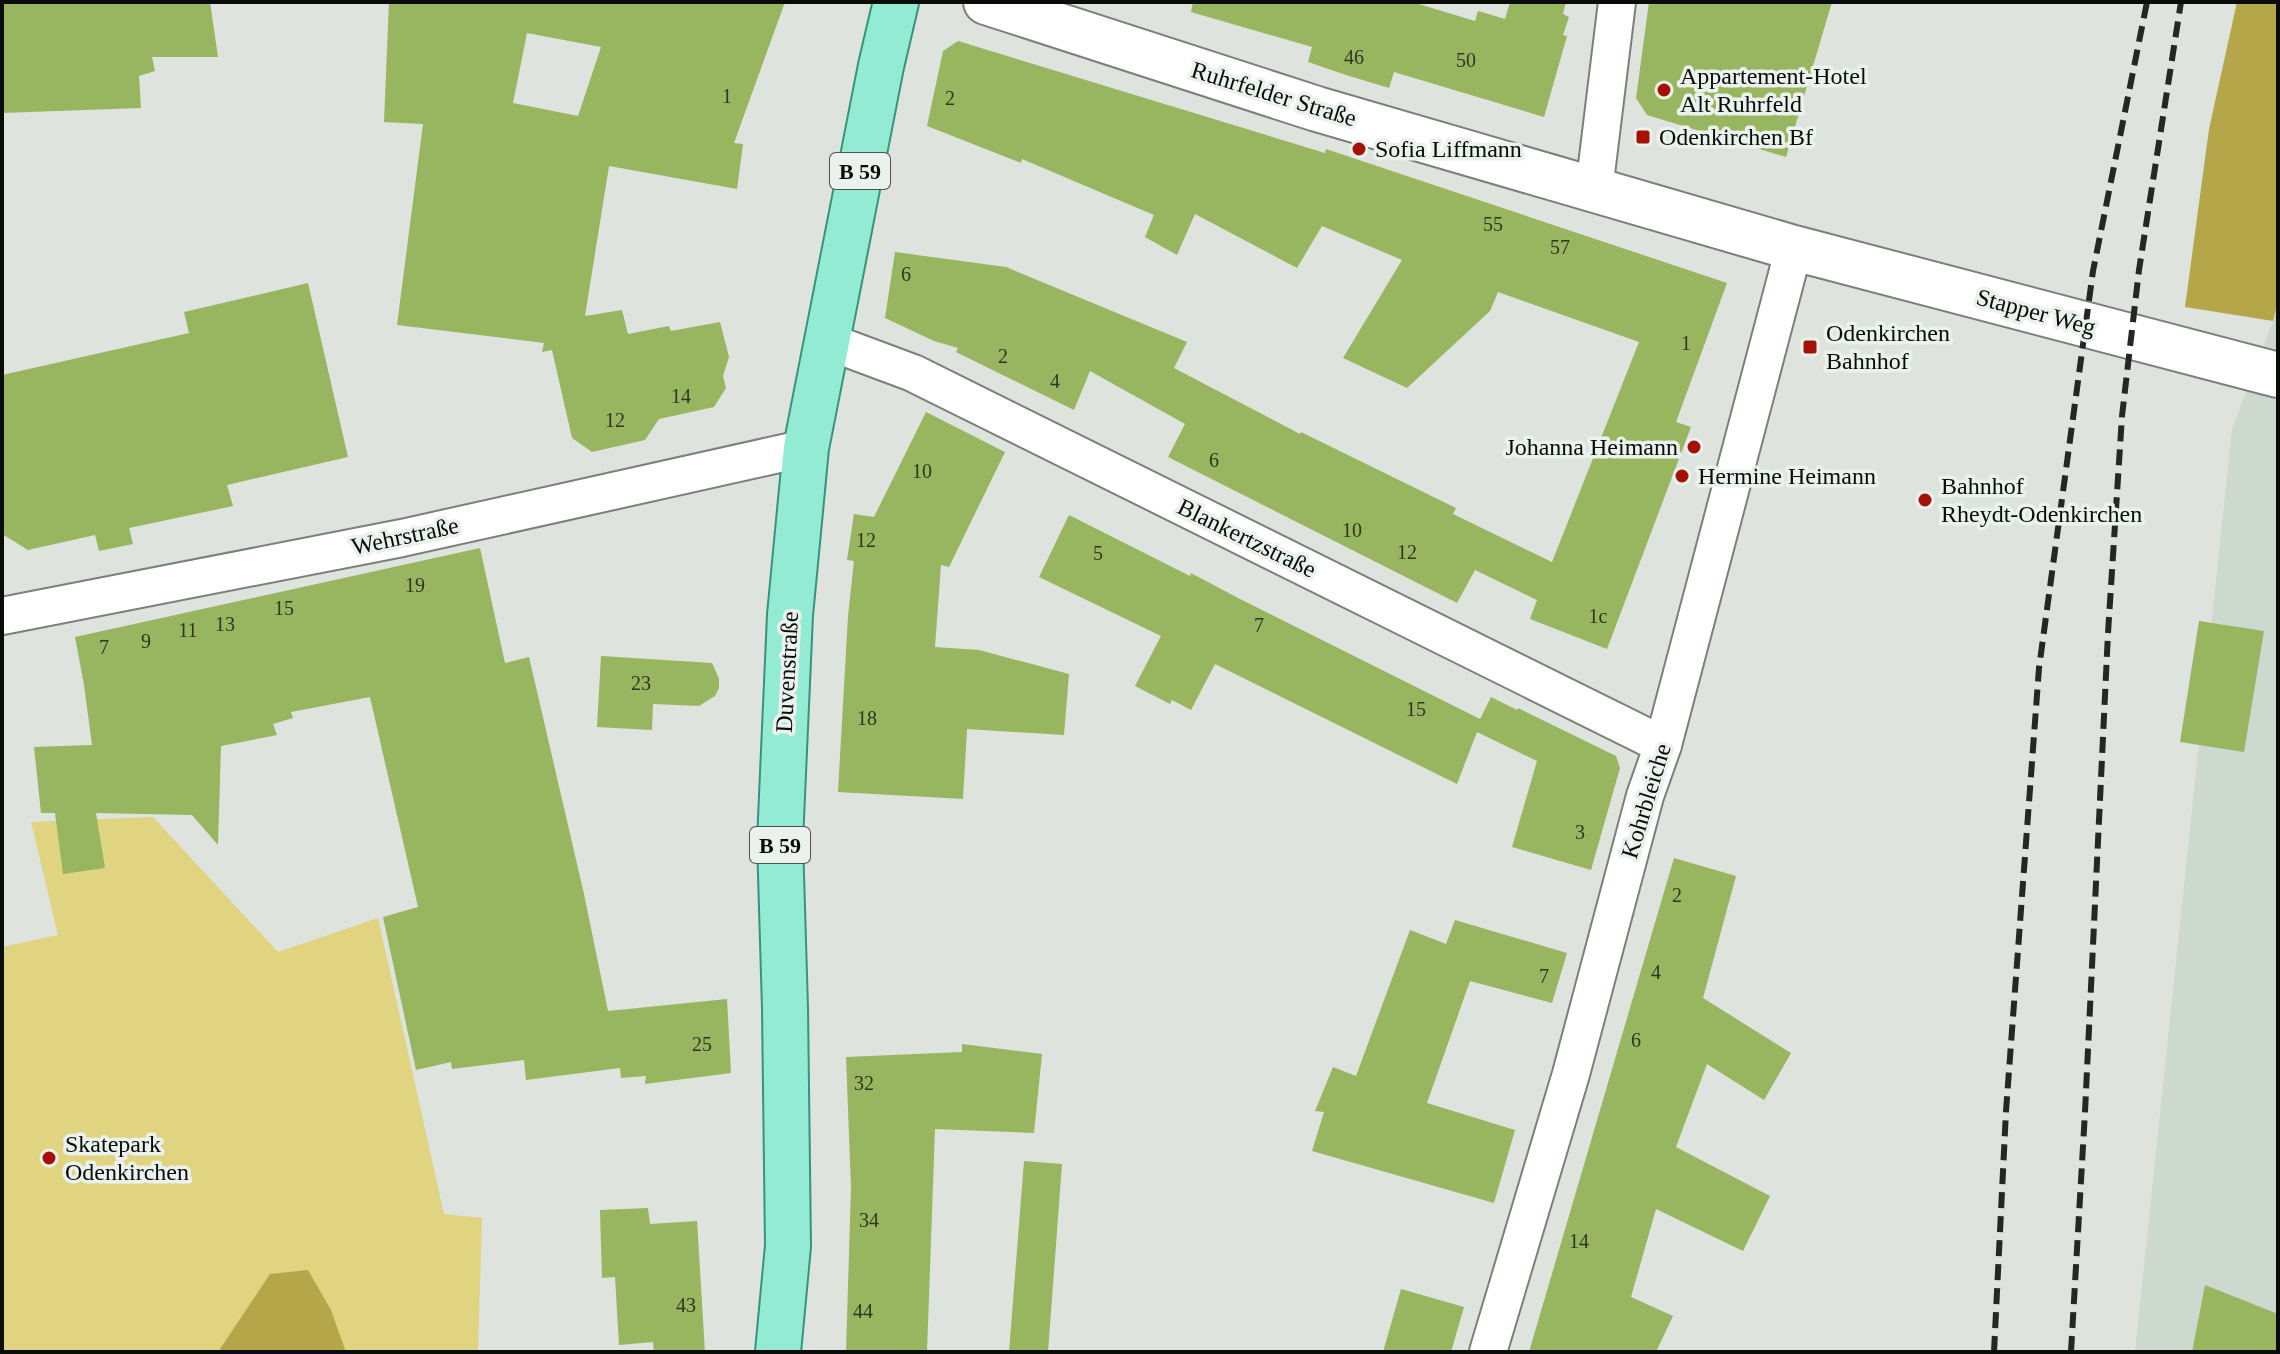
<svg xmlns="http://www.w3.org/2000/svg" width="2280" height="1354" viewBox="0 0 2280 1354" font-family="'Times New Roman',serif">
<rect width="100%" height="100%" fill="#dee3de"/>
<!-- built -->
<path fill="#cdd9cf" d="M2278 302V1352H2135L2232 429 2273 321Z"/>
<!-- green -->
<path fill="#e1d480" d="M153 817 278 952 378 918 444 1214 482 1218 478 1352H346L331 1310 225 1343 218 1352H2V947L58 935 31 822Z"/>
<!-- forest -->
<g fill="#b5a749">
<path d="M2237 2H2278V302L2273 321 2185 307 2209 129Z"/>
<path d="M308 1270 331 1310 346 1352H218L270 1274Z"/>
</g>
<!-- building -->
<g fill="#98b560" fill-rule="evenodd">
<path d="M2 2H210L218 57H152L155 71 139 76 141 108 2 113Z"/>
<path d="M389 2H785L734 143 743 144 737 189 609 166 585 316 622 310 628 334 669 326 671 331 720 322 729 357 723 376 726 388 714 407 659 419 645 440 592 452 572 438 552 350 542 352 544 343 397 325 423 124 384 122ZM527 33 601 47 578 116 513 103Z"/>
<path d="M1193 2H1412L1475 21 1478 11 1505 19 1510 2H1566L1563 14 1569 17 1563 35 1567 36 1544 117 1394 72 1389 88 1346 75 1308 62 1312 47 1191 12Z"/>
<path d="M1649 2H1832L1786 157 1647 115 1636 98Z"/>
<path d="M958 41 1325 153 1326 149 1727 283 1676 422 1691 427 1607 649 1530 619 1537 600 1475 570 1457 603 1168 457 1185 424 1090 371 1074 410 956 352 958 348 934 341 885 318 895 252 1006 267 1187 342 1174 368 1300 434 1301 432 1456 508 1453 514 1552 562 1639 342 1498 292 1490 311 1407 388 1343 358 1402 260 1322 226 1297 268 1195 214 1177 255 1145 237 1154 215 1022 159 1021 163 927 126 943 51Z"/>
<path d="M308 283 348 457 227 485 233 506 129 528 133 544 99 551 95 535 28 550 2 534V375L189 333 184 312Z"/>
<path d="M926 412 1005 452 949 567 941 565 935 647 979 650 1069 674 1064 735 967 729 963 799 838 792 848 616 854 561 847 560 854 514 874 517Z"/>
<path d="M1069 515 1190 576 1191 573 1238 598 1480 719 1491 697 1517 710 1518 708 1616 756 1620 768 1591 870 1512 847 1537 761 1477 732 1457 784 1215 664 1191 710 1172 700 1170 704 1135 686 1161 636 1039 577Z"/>
<path d="M480 548 505 663 529 657 584 894 608 1011 727 999 731 1073 645 1084 646 1076 621 1078 620 1068 526 1080 524 1060 452 1069 451 1062 416 1070 383 917 418 907 370 697 291 712 293 718 273 724 277 735 221 746 218 845 192 815 96 813 105 868 63 874 55 813H41L34 747 92 745 84 685 75 637Z"/>
<path d="M2199 621 2264 631 2244 752 2180 742Z"/>
<path d="M601 656 712 663 719 679V688L715 696 699 706 653 704 652 730 597 727Z"/>
<path d="M1674 858 1736 876 1703 998 1791 1053 1764 1100 1707 1064 1676 1147 1770 1196 1743 1251 1656 1209 1631 1297 1673 1316 1656 1352H1529Z"/>
<path d="M1455 920 1567 953 1552 1003 1470 981 1427 1103 1515 1130 1494 1203 1312 1151 1324 1112 1315 1111 1333 1067 1356 1076 1410 930 1446 944Z"/>
<path d="M962 1044 1042 1054 1034 1133 935 1129 927 1352H846L851 1188 846 1057 962 1052Z"/>
<path d="M1024 1161 1062 1164 1048 1352H1009Z"/>
<path d="M648 1208 650 1224 697 1221 705 1352H654L653 1342 619 1345 615 1277 602 1278 600 1210Z"/>
<path d="M2205 1285 2278 1314V1352H2192Z"/>
<path d="M1401 1289 1464 1307 1451 1352H1383Z"/>
</g>
<g fill="none" stroke-linecap="round" stroke-linejoin="round">
<defs>
<g id="minor">
<path d="M1594 190 1617 2"/>
<path d="M827 341 913 373 1663 745"/>
<path d="M2 616 402 538 806 448"/>
<path d="M1488 1352 1571 1074 1645 796 1663 745 1794 248"/>
</g>
<path id="secondary" d="M986 2 1317 109 1794 248 2278 375"/>
<path id="primary" d="M778 1352 788 1246 785 1008 780 841 790 615 806 448 881 66 896 2"/>
</defs>
<!-- minor casing -->
<use href="#minor" stroke="#7b807b" stroke-width="40"/>
<!-- secondary casing -->
<use href="#secondary" stroke="#7b807b" stroke-width="48"/>
<!-- primary casing -->
<use href="#primary" stroke="#36947a" stroke-width="48"/>
<!-- minor -->
<use href="#minor" stroke="#fff" stroke-width="36"/>
<!-- secondary -->
<use href="#secondary" stroke="#fff" stroke-width="44"/>
<!-- primary -->
<use href="#primary" stroke="#94ebd4" stroke-width="44"/>
<!-- rail -->
<g stroke="#252725" stroke-width="6" stroke-dasharray="16 8" stroke-linecap="butt">
<path d="M1994 1352 2006 1111 2039 668 2093 271 2147 2"/>
<path d="M2071 1352 2085 1112 2108 633 2122 416 2139 270 2181 2"/>
</g>
</g>
<!-- markers -->
<g fill="#a51109" stroke="#ebf1ec" stroke-width="3">
<circle cx="1664" cy="90" r="8"/>
<rect x="1635" y="129" width="16" height="16" rx="4"/>
<circle cx="1359" cy="149" r="8"/>
<rect x="1802" y="339" width="16" height="16" rx="4"/>
<circle cx="1694" cy="447" r="8"/>
<circle cx="1682" cy="476" r="8"/>
<circle cx="1925" cy="500" r="8"/>
<circle cx="49" cy="1158" r="8"/>
</g>
<g text-anchor="middle" dominant-baseline="central" stroke-width="7" stroke-linejoin="round" paint-order="stroke">
<!-- number labels -->
<g font-size="20" fill="#2e3620">
<text x="1354" y="57">46</text>
<text x="1466" y="60">50</text>
<text x="727" y="96">1</text>
<text x="950" y="98">2</text>
<text x="1493" y="224">55</text>
<text x="1560" y="247">57</text>
<text x="906" y="274">6</text>
<text x="1686" y="343">1</text>
<text x="1003" y="356">2</text>
<text x="1055" y="381">4</text>
<text x="681" y="396">14</text>
<text x="615" y="420">12</text>
<text x="1214" y="460">6</text>
<text x="922" y="471">10</text>
<text x="1352" y="530">10</text>
<text x="866" y="540">12</text>
<text x="1407" y="552">12</text>
<text x="1098" y="553">5</text>
<text x="415" y="585">19</text>
<text x="284" y="608">15</text>
<text x="1598" y="616">1c</text>
<text x="225" y="624">13</text>
<text x="1259" y="625">7</text>
<text x="188" y="630">11</text>
<text x="146" y="641">9</text>
<text x="104" y="647">7</text>
<text x="641" y="683">23</text>
<text x="1416" y="709">15</text>
<text x="867" y="718">18</text>
<text x="1580" y="832">3</text>
<text x="1677" y="895">2</text>
<text x="1656" y="972">4</text>
<text x="1544" y="976">7</text>
<text x="1636" y="1040">6</text>
<text x="702" y="1044">25</text>
<text x="864" y="1083">32</text>
<text x="869" y="1220">34</text>
<text x="1579" y="1241">14</text>
<text x="686" y="1305">43</text>
<text x="863" y="1311">44</text>
</g>
<!-- shield labels -->
<g fill="#ebf1ec" stroke="#4e514e" stroke-width="2">
<rect x="830" y="153" width="60" height="36" rx="6"/>
<rect x="750" y="827" width="60" height="36" rx="6"/>
</g>
<g font-size="22" font-weight="bold" fill="#0a0c0a">
<text x="860" y="171">B 59</text>
<text x="780" y="845">B 59</text>
</g>
<!-- poi labels -->
<g font-size="24" fill="#0a0c0a" stroke="#ebf1ec" text-anchor="start">
<text x="1680" y="76">Appartement-Hotel<tspan x="1680" dy="28">Alt Ruhrfeld</tspan></text>
<text x="1659" y="137">Odenkirchen Bf</text>
<text x="1375" y="149">Sofia Liffmann</text>
<text x="1826" y="333">Odenkirchen<tspan x="1826" dy="28">Bahnhof</tspan></text>
<text x="1678" y="447" text-anchor="end">Johanna Heimann</text>
<text x="1698" y="476">Hermine Heimann</text>
<text x="1941" y="486">Bahnhof<tspan x="1941" dy="28">Rheydt-Odenkirchen</tspan></text>
<text x="65" y="1144">Skatepark<tspan x="65" dy="28">Odenkirchen</tspan></text>
</g>
<!-- street labels -->
<g font-size="24" fill="#0a0c0a" stroke="#ebf1ec">
<text transform="translate(1274 94) rotate(17)">Ruhrfelder Straße</text>
<text transform="translate(2036 312) rotate(15)">Stapper Weg</text>
<text transform="translate(405 536) rotate(-12)">Wehrstraße</text>
<text transform="translate(1247 538) rotate(26)">Blankertzstraße</text>
<text transform="translate(787 672) rotate(-87)">Duvenstraße</text>
<text transform="translate(1646 801) rotate(-73)">Kohrbleiche</text>
</g>
</g>
<!-- border -->
<rect width="2280" height="1354" fill="none" stroke="#0a0c0a" stroke-width="8"/>
</svg>
